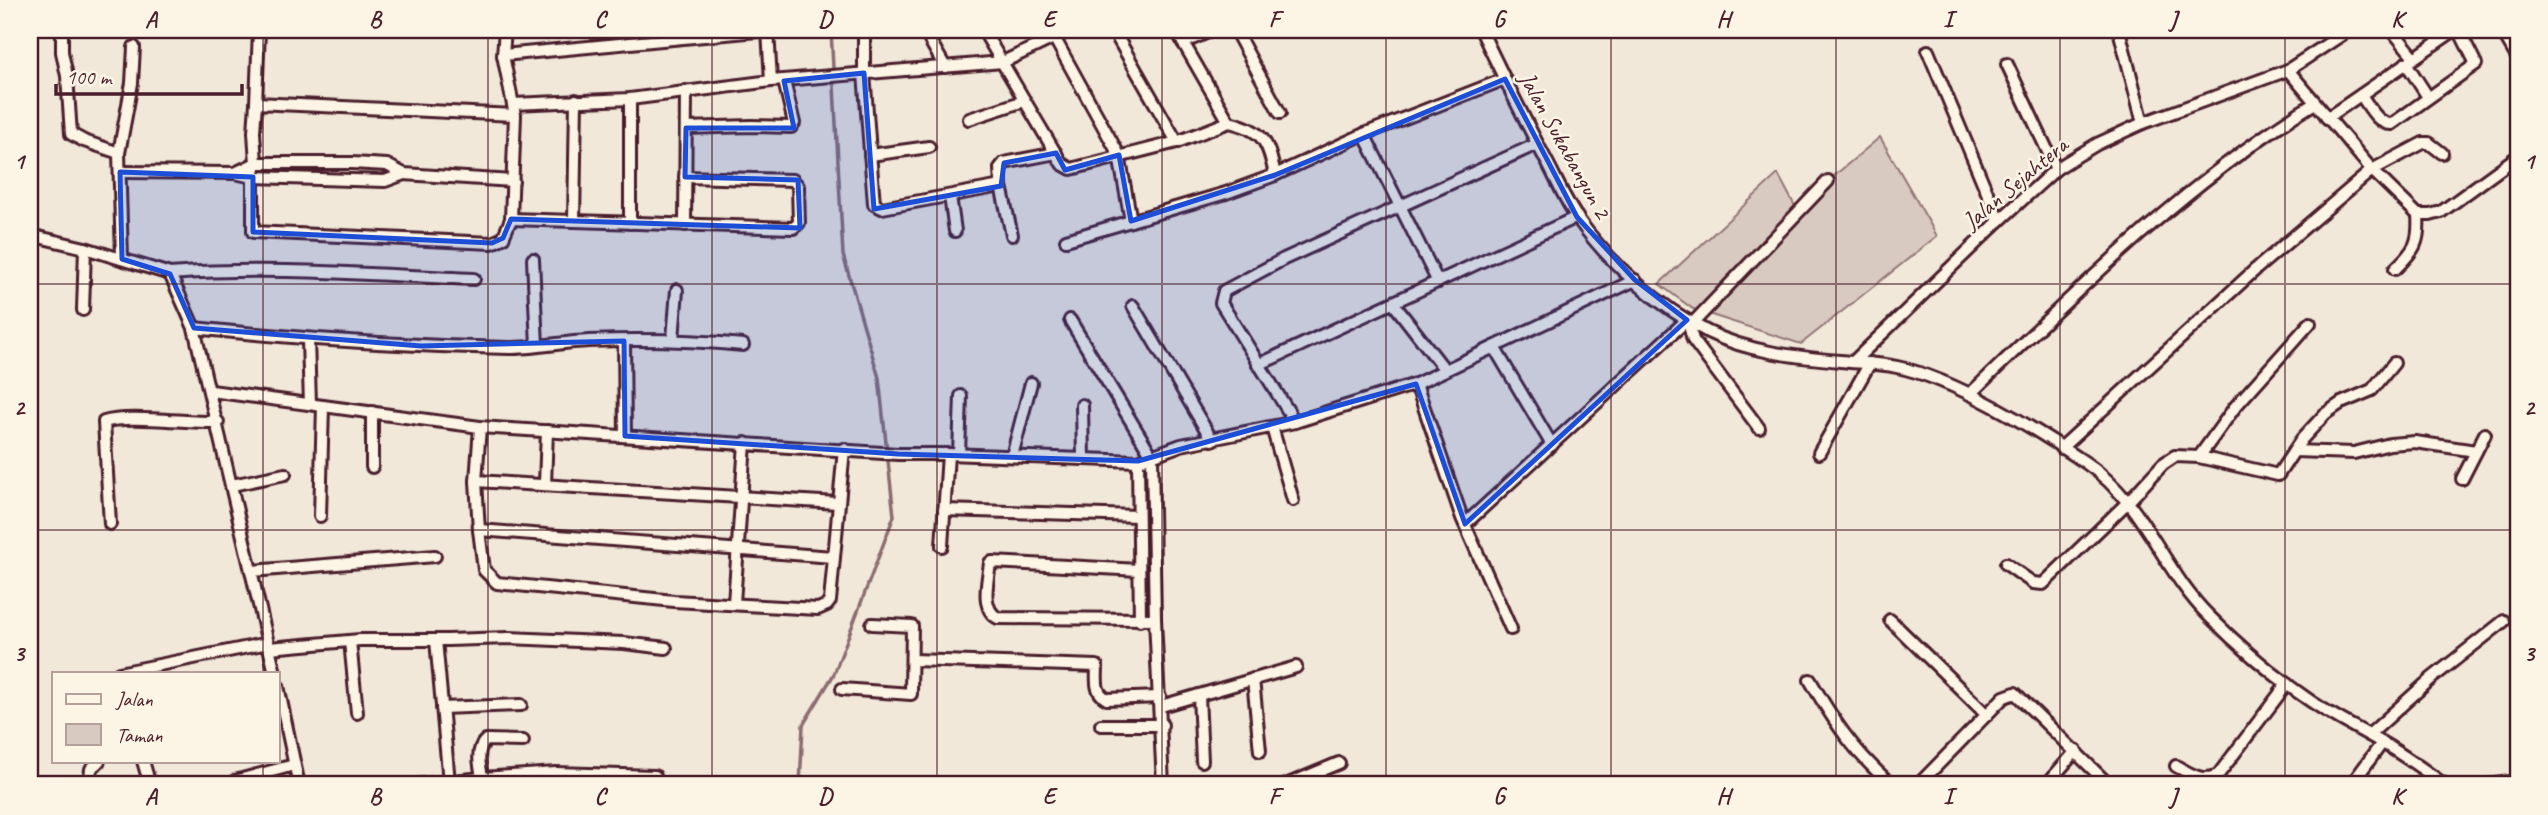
<svg xmlns="http://www.w3.org/2000/svg" width="2548" height="815" viewBox="0 0 2548 815" font-family="Caveat,sans-serif">
<rect width="100%" height="100%" fill="#f1e8da"/>
<filter id="ink" filterUnits="userSpaceOnUse"><feTurbulence type="fractalNoise" baseFrequency=".0143" numOctaves="2"/><feDisplacementMap in="SourceGraphic" scale="14" xChannelSelector="R" yChannelSelector="G"/><feConvolveMatrix kernelMatrix="1 2 1 2 8 2 1 2 1" color-interpolation-filters="sRGB"/></filter>
<g filter="url(#ink)">
<!-- green -->
<path fill="#d8cac0" stroke="#917476" stroke-width="2" d="M1880 137 1937 236 1801 344 1693 309 1659 284 1778 174 1796 208Z"/>
<g fill="none" stroke-linecap="round" stroke-linejoin="round">
<!-- stream -->
<path stroke="#8b6d6f" stroke-width="3.5" d="M800 785 803 725 834 674 894 516 879 378 843 255 831 30"/>
<defs>
<g id="minor">
<path d="M62 30V52L67 76 71 134 84 141 119 153"/>
<path d="M505 30 503 55 515 115 511 219 503 238 492 243 253 232V177L256 163 254 132 256 103 515 115"/>
<path d="M768 30 771 81"/>
<path d="M864 30V73L874 204 882 208 1001 186"/>
<path d="M924 30 945 67"/>
<path d="M983 30 1062 164 1071 169 1177 142 1229 122 1176 30"/>
<path d="M1050 30 1119 155 1131 221"/>
<path d="M1113 30 1177 142"/>
<path d="M1235 30 1280 113"/>
<path d="M1481 30C1502 74 1524 119 1547 162 1557 181 1566 202 1578 219 1610 264 1659 307 1708 332 1748 352 1796 357 1840 361 1859 363 1878 363 1897 367 1955 379 2036 429 2086 463 2146 504 2161 569 2210 617 2240 647 2274 676 2309 700 2332 716 2357 728 2381 742 2404 755 2424 770 2445 785"/>
<path d="M2119 30 2143 123"/>
<path d="M2392 30 2414 57"/>
<path d="M2501 30 2518 59"/>
<path d="M1183 43 1213 30"/>
<path d="M1928 51 1999 221"/>
<path d="M503 55 768 30"/>
<path d="M2406 63 2428 97"/>
<path d="M2007 64 2056 169"/>
<path d="M2288 70 2372 170 2418 215H2430L2441 212 2518 156"/>
<path d="M2361 95C2369 106 2378 125 2392 124L2476 64 2459 30"/>
<path d="M256 103 259 30"/>
<path d="M513 104 630 99 771 81 1003 62 1070 30"/>
<path d="M2327 118 2455 30"/>
<path d="M969 119 1024 101"/>
<path d="M1229 122C1264 130 1268 142 1275 175"/>
<path d="M686 128 751 126 791 127 794 123 784 81"/>
<path d="M1364 134 1438 282"/>
<path d="M870 155 929 147"/>
<path d="M120 172 235 173 253 177 385 181 404 174"/>
<path d="M235 173 256 163H352L387 165 404 174 513 181"/>
<path d="M950 196 955 231"/>
<path d="M511 219 793 228 799 223 798 186 793 180 685 177"/>
<path d="M574 221 576 100"/>
<path d="M630 223V99"/>
<path d="M685 225 686 91"/>
<path d="M30 235 85 248 170 274 194 328 275 673"/>
<path d="M1012 235 1001 186 1000 168 1004 163 1056 153"/>
<path d="M1066 240 1226 193 1275 175 1364 134 1505 79"/>
<path d="M122 259 119 153 132 83 134 47"/>
<path d="M533 259 537 346"/>
<path d="M2395 269C2415 250 2420 242 2418 215"/>
<path d="M170 274C271 266 373 275 474 279"/>
<path d="M1393 303 1445 370"/>
<path d="M1133 306 1212 440"/>
<path d="M83 310 85 248"/>
<path d="M1070 320 1152 456 1155 619 1163 785"/>
<path d="M194 328C299 339 403 346 509 348 536 348 562 342 589 341 641 339 691 340 743 345"/>
<path d="M673 339 677 290"/>
<path d="M308 340 310 404"/>
<path d="M624 341 625 436"/>
<path d="M1494 347 1552 445"/>
<path d="M1853 362 1999 221 2056 169 2072 159 2097 144 2143 123 2288 70 2349 30"/>
<path d="M1258 365 1577 217"/>
<path d="M1416 384 1462 518 1511 629"/>
<path d="M211 391 480 427 898 454H948L1138 461 1181 445 1295 422 1416 384 1635 280"/>
<path d="M1970 394C2077 291 2187 181 2315 103"/>
<path d="M1082 405 1083 459"/>
<path d="M372 412V467"/>
<path d="M1295 422 1221 303 1224 291 1284 259 1537 144"/>
<path d="M480 427 476 481 479 530 484 570 497 583 674 601 818 609 827 605 830 601 844 449"/>
<path d="M1272 427 1293 500"/>
<path d="M1759 428 1693 340 1690 329 1693 323 1828 181"/>
<path d="M2061 448 2256 269 2372 170 2423 143H2429L2442 153"/>
<path d="M2294 451 2354 453 2390 444 2415 442 2476 451"/>
<path d="M1819 453 1870 363"/>
<path d="M959 454 961 396"/>
<path d="M1012 456 1031 383"/>
<path d="M2199 457 2235 407 2310 323"/>
<path d="M1138 461 1140 620"/>
<path d="M2462 479 2485 434"/>
<path d="M476 481 838 503"/>
<path d="M545 484 547 431"/>
<path d="M232 485 285 474"/>
<path d="M944 510 1138 516"/>
<path d="M320 516 323 406"/>
<path d="M110 524 104 422C126 414 189 423 218 422"/>
<path d="M1465 524 1687 320"/>
<path d="M479 530 833 557"/>
<path d="M942 546 948 454"/>
<path d="M2006 564 2033 583 2043 584 2128 502 2163 464 2175 456 2199 457 2278 475 2302 439 2325 414 2341 403 2372 390 2394 363"/>
<path d="M1139 570 992 562 990 563C988 580 980 609 998 618L1155 619"/>
<path d="M252 571 435 556"/>
<path d="M734 603 745 443"/>
<path d="M1890 620 1987 715"/>
<path d="M436 640 449 782"/>
<path d="M350 641 357 713"/>
<path d="M269 648 360 640H448L509 638 624 643 666 648"/>
<path d="M913 660 1097 666C1097 680 1094 692 1107 699L1160 697"/>
<path d="M119 673 268 643"/>
<path d="M1253 679 1260 751"/>
<path d="M1810 680C1835 723 1853 751 1892 785"/>
<path d="M278 686 299 785"/>
<path d="M842 689 911 694 912 626 872 624"/>
<path d="M1199 695 1202 761"/>
<path d="M1161 706 1296 667"/>
<path d="M442 708 521 705"/>
<path d="M1101 725H1162"/>
<path d="M2369 735 2432 678 2504 621"/>
<path d="M143 761 150 785"/>
<path d="M2176 766C2191 774 2202 783 2218 775L2287 684"/>
<path d="M235 781 294 765"/>
<path d="M89 785 91 769 99 761"/>
<path d="M415 785 482 778 556 773 655 776"/>
<path d="M484 785C481 771 474 750 486 740L523 741"/>
<path d="M1286 785 1339 763"/>
<path d="M1918 785 2004 697 2015 693 2109 785"/>
<path d="M2046 785 2076 751"/>
<path d="M2351 785 2382 743"/>
<path d="M2487 785 2518 781"/>
</g>
</defs>
<!-- minor casing -->
<use href="#minor" stroke="#4a1f2b" stroke-width="16"/>
<!-- minor -->
<use href="#minor" stroke="#fcf5e5" stroke-width="10"/>
</g>
</g>
<!-- marked area -->
<path fill="#1d4ed8" fill-opacity="0.2" stroke="#1d4ed8" stroke-width="5" stroke-linejoin="round" d="M864 73 874 209 1001 186 1004 163 1056 153 1065 170 1119 155 1131 221 1275 175 1505 79 1577 217 1635 280 1687 320 1465 524 1416 384 1138 461 898 454 625 436 624 341 421 346 194 328 170 274 122 259 120 172 253 177V232L492 243 503 238 511 219 800 228 798 180 685 177 686 128H794L784 81Z"/>
<!-- grid -->
<path fill="none" stroke="#4a1f2b" stroke-width="2" stroke-opacity="0.55" d="M263 30V673M488 30V785M712 30V785M937 30V785M1162 30V785M1386 30V785M1611 30V785M1836 30V785M2060 30V785M2285 30V785M30 284H2518M30 530H2518M263 761V785"/>
<g text-anchor="middle" dominant-baseline="central" stroke-width="5" stroke-linejoin="round" paint-order="stroke">
<!-- street labels -->
<g font-size="24" fill="#4a1f2b" stroke="#fcf5e5">
<text transform="translate(1565 145) rotate(61)">Jalan Sukabangun 2</text>
<text transform="translate(2015 183) rotate(-40)">Jalan Sejahtera</text>
</g>
</g>
<!-- margin -->
<rect width="2548" height="815" fill="none" stroke="#fcf5e5" stroke-width="77"/>
<!-- legend -->
<rect x="52" y="672" width="228" height="91" fill="#fcf5e5" stroke="#b59f9b" stroke-width="2"/>
<rect x="66" y="694" width="35" height="10" fill="#fcf5e5" stroke="#b59f9b" stroke-width="2"/>
<text x="116" y="706" font-size="21" fill="#4a1f2b">Jalan</text>
<rect x="66" y="724" width="35" height="21" fill="#d8cac0" stroke="#b59f9b" stroke-width="2"/>
<text x="116" y="742" font-size="21" fill="#4a1f2b">Taman</text>
<!-- scale -->
<path d="M56 84v10h186v-10" fill="none" stroke="#4a1f2b" stroke-width="3.5"/>
<text x="66" y="84" font-size="21" fill="#4a1f2b" stroke="#fcf5e5" stroke-width="5" paint-order="stroke">100 m</text>
<rect x="38" y="38" width="2472" height="738" fill="none" stroke="#4a1f2b" stroke-width="2.5"/>
<g font-size="23" text-anchor="middle" font-weight="bold" fill="#4a1f2b">
<text x="151" y="27">A</text>
<text x="375" y="27">B</text>
<text x="600" y="27">C</text>
<text x="825" y="27">D</text>
<text x="1049" y="27">E</text>
<text x="1274" y="27">F</text>
<text x="1499" y="27">G</text>
<text x="1723" y="27">H</text>
<text x="1948" y="27">I</text>
<text x="2173" y="27">J</text>
<text x="2397" y="27">K</text>
<text x="19" y="169">1</text>
<text x="2529" y="169">1</text>
<text x="19" y="415">2</text>
<text x="2529" y="415">2</text>
<text x="19" y="661">3</text>
<text x="2529" y="661">3</text>
<text x="151" y="804">A</text>
<text x="375" y="804">B</text>
<text x="600" y="804">C</text>
<text x="825" y="804">D</text>
<text x="1049" y="804">E</text>
<text x="1274" y="804">F</text>
<text x="1499" y="804">G</text>
<text x="1723" y="804">H</text>
<text x="1948" y="804">I</text>
<text x="2173" y="804">J</text>
<text x="2397" y="804">K</text>
</g>
</svg>
